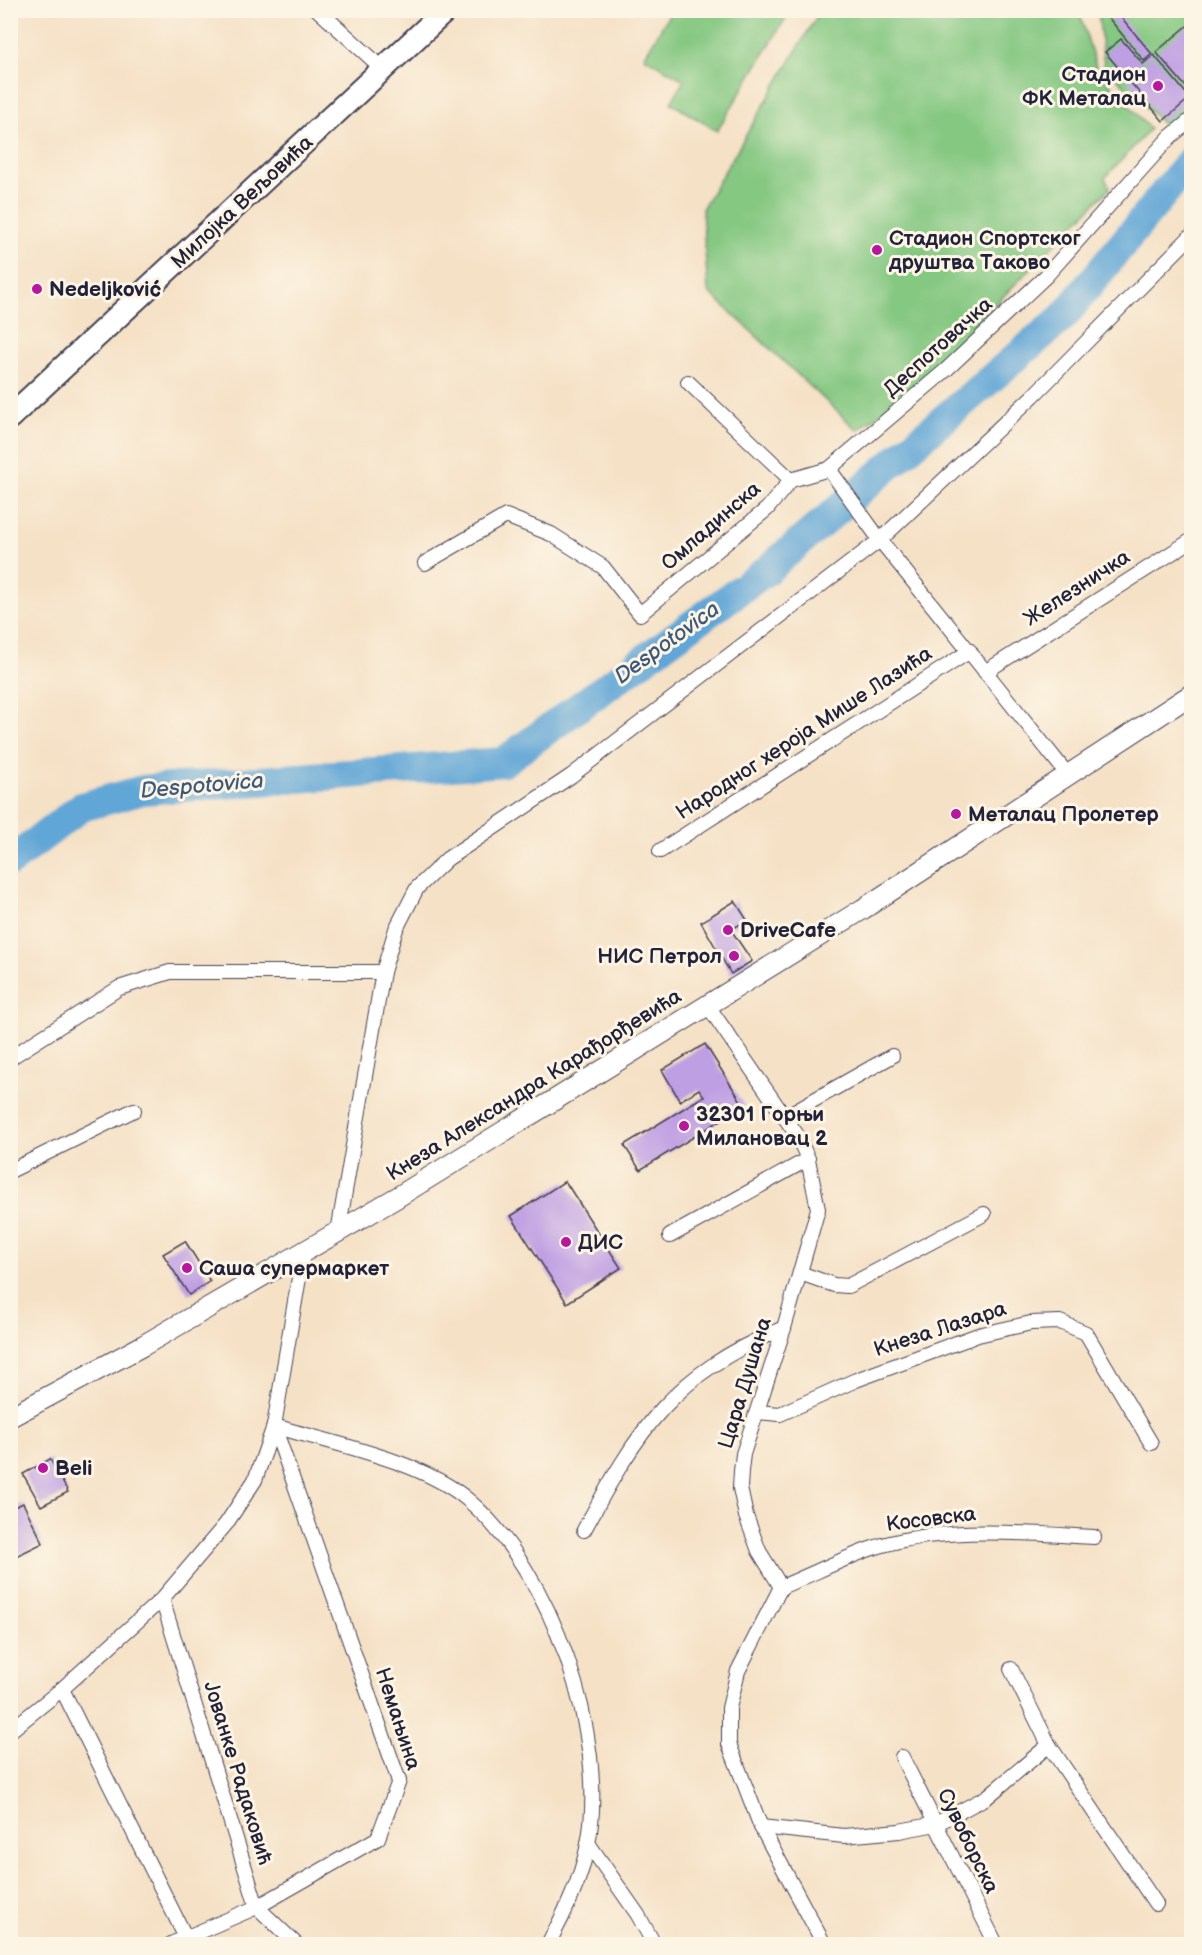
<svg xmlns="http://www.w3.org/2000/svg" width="1202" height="1955" viewBox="0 0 1202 1955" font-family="'Balsamiq Sans',sans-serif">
<rect width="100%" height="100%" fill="#fcf5e5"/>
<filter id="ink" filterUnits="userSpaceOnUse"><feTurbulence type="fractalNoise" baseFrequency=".0167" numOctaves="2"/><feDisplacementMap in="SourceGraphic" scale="12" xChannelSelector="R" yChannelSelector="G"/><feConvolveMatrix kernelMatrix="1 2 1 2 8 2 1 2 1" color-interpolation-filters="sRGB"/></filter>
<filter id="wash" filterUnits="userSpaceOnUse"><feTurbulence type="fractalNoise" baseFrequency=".008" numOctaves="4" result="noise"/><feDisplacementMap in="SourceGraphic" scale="24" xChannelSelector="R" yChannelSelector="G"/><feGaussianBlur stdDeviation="1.35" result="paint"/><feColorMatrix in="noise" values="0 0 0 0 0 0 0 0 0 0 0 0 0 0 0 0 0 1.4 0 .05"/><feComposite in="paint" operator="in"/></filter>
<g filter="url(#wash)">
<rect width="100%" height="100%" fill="#f5e1c6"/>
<!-- green -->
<g fill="#85c882" stroke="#54755e" stroke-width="1.5">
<path d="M672 10 790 11 717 131 671 103 684 80 644 57Z"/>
<path d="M820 11H1079L1097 70 1150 129 1105 178 1110 188 902 399 857 430 708 291 702 209Z"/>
<path d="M1098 11H1191V106L1166 127 1104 65Z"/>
</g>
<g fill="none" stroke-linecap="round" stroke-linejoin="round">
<!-- river -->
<path stroke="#60a6d6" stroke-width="30" d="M10 862 81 807 143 790 503 762 766 571 1063 317 1192 159"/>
</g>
<g id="blocks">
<!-- building -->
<g fill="#bf9fe3">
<path d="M1102 10H1115L1152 54 1144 61Z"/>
<path d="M1192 22V94L1156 52Z"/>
<path d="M1121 39 1143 64 1154 55 1190 98 1163 121 1105 52Z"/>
<path d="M735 901 747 920 734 928 732 925 729 927 752 961 731 974 701 922Z"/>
<path d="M705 1044 744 1106 640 1170 624 1145 704 1096 699 1089 680 1101 662 1070Z"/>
<path d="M565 1181 621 1268 567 1303 511 1216Z"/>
<path d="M185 1241 210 1281 189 1295 163 1254Z"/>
<path d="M50 1459 68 1492 41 1506 23 1474Z"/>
<path d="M23 1503 43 1543 10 1559V1509Z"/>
</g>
</g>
</g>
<g filter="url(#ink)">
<use href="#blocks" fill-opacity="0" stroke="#423f50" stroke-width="1.5"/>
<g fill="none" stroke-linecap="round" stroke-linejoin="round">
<defs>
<g id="street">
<path d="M318 10 383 69"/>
<path d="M688 382 791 480"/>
<path d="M829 469 880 540 1068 775"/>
<path d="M425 563 506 516 551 534 603 567 640 614 767 509 791 480 829 469 946 370 1046 276 1170 137 1192 119"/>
<path d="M985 672 1192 540"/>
<path d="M660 851 970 651"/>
<path d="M708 1006 797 1135 808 1159 818 1209 784 1328 743 1454 741 1471 740 1488 746 1516 759 1551 781 1587 738 1671 729 1708V1744L761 1827 824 1944"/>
<path d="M10 1058 119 988 170 972H383"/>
<path d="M784 1117 892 1056"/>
<path d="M10 1171 134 1110"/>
<path d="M338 1232 383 972 396 929 417 888 447 859 571 776 880 540 1033 396 1192 235"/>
<path d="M670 1236 808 1159"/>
<path d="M800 1273 834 1285 848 1286 984 1214"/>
<path d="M757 1412 780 1414 856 1380 978 1335 1031 1323 1060 1322 1086 1333 1151 1443"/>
<path d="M274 1426C331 1443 423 1461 468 1500 551 1570 609 1737 588 1844 581 1880 565 1913 548 1944"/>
<path d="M584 1530C638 1429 674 1373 784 1328"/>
<path d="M781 1587C810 1575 840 1560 870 1549 940 1525 1021 1533 1094 1537"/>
<path d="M162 1599 257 1907 296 1944"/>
<path d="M1011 1669 1049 1745 1156 1904"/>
<path d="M62 1689 186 1938"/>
<path d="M10 1731 62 1689 162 1599 226 1524 255 1480 274 1426 303 1254"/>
<path d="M902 1757 996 1944"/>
<path d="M761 1827 844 1836 899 1831 936 1824 987 1797 1049 1745"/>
<path d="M588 1843 638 1915 654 1944"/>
<path d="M171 1944 257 1907 378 1838 399 1781 274 1426"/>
</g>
<path id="secondary" d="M10 1417 144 1345 396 1198 863 909 1192 694"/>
<path id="primary" d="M10 417 446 10"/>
</defs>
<!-- street casing -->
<use href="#street" stroke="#423f50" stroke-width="16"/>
<!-- secondary casing -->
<use href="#secondary" stroke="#423f50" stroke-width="22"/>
<!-- primary casing -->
<use href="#primary" stroke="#423f50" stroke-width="26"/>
<!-- street -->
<use href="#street" stroke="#fff" stroke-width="14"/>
<!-- secondary -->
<use href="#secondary" stroke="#fff" stroke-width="20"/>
<!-- primary -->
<use href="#primary" stroke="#fff" stroke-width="22"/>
</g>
</g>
<!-- markers -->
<g fill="#b5179e" stroke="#fcf5e5" stroke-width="2">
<circle cx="1158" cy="86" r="6"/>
<circle cx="877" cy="250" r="6"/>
<circle cx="37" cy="289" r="6"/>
<circle cx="956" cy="814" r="6"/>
<circle cx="728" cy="930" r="6"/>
<circle cx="734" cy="956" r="6"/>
<circle cx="684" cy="1126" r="6"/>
<circle cx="566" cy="1242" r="6"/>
<circle cx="187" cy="1268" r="6"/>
<circle cx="43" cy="1468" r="6"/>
</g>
<g text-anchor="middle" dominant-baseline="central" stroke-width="6" stroke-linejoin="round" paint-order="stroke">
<!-- poi labels -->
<g font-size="21" font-weight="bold" fill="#22223b" stroke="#fcf5e5" text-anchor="start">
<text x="1146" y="74" text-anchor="end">Стадион<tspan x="1146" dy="24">ФК Металац</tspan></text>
<text x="889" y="238">Стадион Спортског<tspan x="889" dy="24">друштва Таково</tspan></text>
<text x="49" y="289">Nedeljković</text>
<text x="968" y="814">Металац Пролетер</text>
<text x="740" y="930">DriveCafe</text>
<text x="722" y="956" text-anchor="end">НИС Петрол</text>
<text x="696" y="1114">32301 Горњи<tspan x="696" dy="24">Милановац 2</tspan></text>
<text x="578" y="1242">ДИС</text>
<text x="199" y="1268">Саша супермаркет</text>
<text x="55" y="1468">Beli</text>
</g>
<!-- street labels -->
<g font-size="21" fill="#22223b" stroke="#fcf5e5">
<text transform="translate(242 202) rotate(-43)">Милојка Вељовића</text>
<text transform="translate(938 347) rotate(-42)">Деспотовачка</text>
<text transform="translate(711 526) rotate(-41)">Омладинска</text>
<text transform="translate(1077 588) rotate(-33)">Железничка</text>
<text transform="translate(804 733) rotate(-33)">Народног хероја Мише Лазића</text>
<text transform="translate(534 1085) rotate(-32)">Кнеза Александра Карађорђевића</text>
<text transform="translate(940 1329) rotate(-18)">Кнеза Лазара</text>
<text transform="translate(745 1383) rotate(-73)">Цара Душана</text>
<text transform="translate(931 1519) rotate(-7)">Косовска</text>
<text transform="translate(398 1719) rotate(72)">Немањина</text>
<text transform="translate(238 1773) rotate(73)">Јованке Радаковић</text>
<text transform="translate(968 1841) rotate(64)">Сувоборска</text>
</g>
<!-- water labels -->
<g font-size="22" font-style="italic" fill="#3b5779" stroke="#fcf5e5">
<text transform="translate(667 643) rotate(-36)">Despotovica</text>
<text transform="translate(202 786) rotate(-5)">Despotovica</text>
</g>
</g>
<!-- margin -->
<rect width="1202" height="1955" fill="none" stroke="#fcf5e5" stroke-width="36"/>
</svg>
